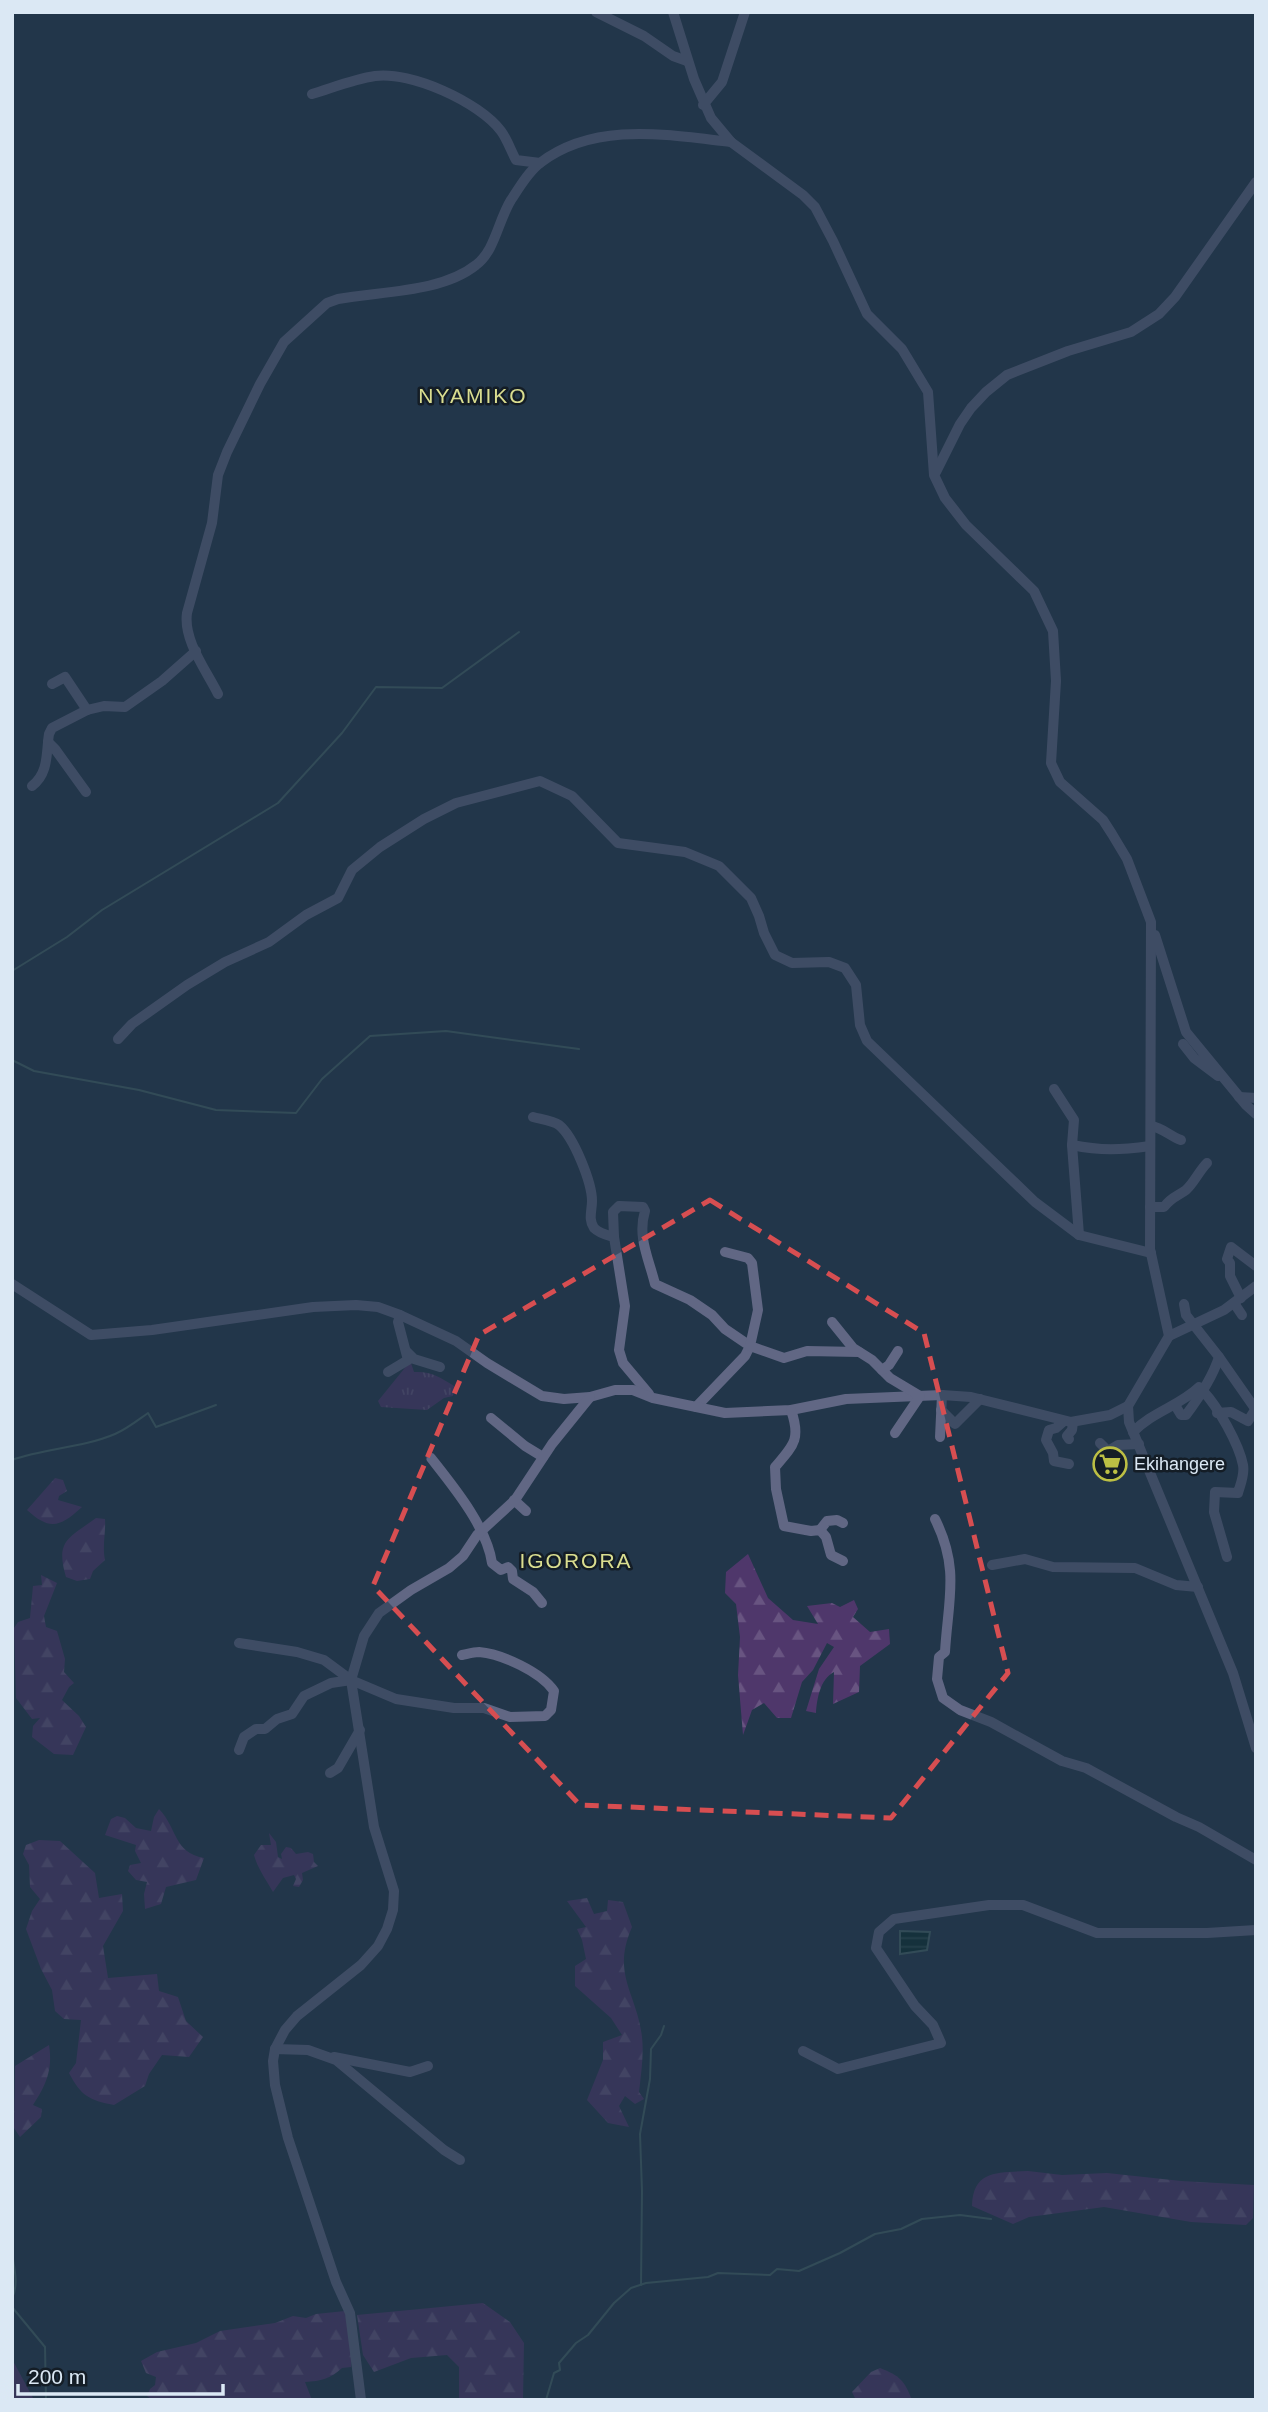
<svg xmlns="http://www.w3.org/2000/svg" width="1268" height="2412" viewBox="0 0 1268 2412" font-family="Helvetica,sans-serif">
<defs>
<pattern id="forest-firs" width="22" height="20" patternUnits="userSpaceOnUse" patternTransform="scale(1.75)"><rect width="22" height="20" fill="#4f376b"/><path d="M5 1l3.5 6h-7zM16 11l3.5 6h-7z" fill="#685481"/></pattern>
<pattern id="park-tufts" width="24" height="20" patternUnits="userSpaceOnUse" patternTransform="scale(1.75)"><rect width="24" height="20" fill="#4f376b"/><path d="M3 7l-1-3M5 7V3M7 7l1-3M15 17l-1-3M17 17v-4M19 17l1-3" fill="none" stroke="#685481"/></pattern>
<pattern id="water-rules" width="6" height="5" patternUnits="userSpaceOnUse" patternTransform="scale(1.75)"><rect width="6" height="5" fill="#052b2a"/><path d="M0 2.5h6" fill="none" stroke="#294a4a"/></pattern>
</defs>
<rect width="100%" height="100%" fill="#22364a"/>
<!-- forest -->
<g fill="url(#forest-firs)">
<path d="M55 1478 63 1480 67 1491 59 1496 58 1500 82 1507C60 1527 50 1531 27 1510Z"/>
<path d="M96 1518 105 1519C106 1533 102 1545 105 1560L93 1571 90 1579 77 1581 66 1577C55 1540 69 1538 96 1518Z"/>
<path d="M748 1554 768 1598 793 1620 818 1624 807 1606 832 1603 840 1607 854 1600 858 1609 853 1617 870 1632 889 1629 890 1644 860 1666 859 1692 833 1704 834 1672C820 1679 817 1699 816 1713L806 1711 819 1669 834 1647 827 1643 813 1670 802 1682 791 1718H777L764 1703 752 1710 743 1735 738 1675 740 1637 736 1604 725 1593 726 1572Z"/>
<path d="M41 1575 57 1583 44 1616 46 1627 57 1631 65 1659 64 1672 74 1683 69 1687 62 1700 79 1716 86 1727 73 1755 54 1754 32 1737 33 1726 40 1718 32 1719 16 1698 14 1628 18 1622 30 1618 33 1586 42 1585Z"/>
<path d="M159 1809C178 1829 173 1852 204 1858L196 1880 166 1887 161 1904 145 1909 144 1894 147 1882 136 1880 128 1871 130 1865 141 1863 135 1851 136 1845 105 1835 111 1819 117 1816 125 1818 136 1828 151 1831 154 1817Z"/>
<path d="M269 1833 276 1842 278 1857 282 1859 281 1854 286 1847 291 1848 296 1854 308 1852 313 1854 314 1862 318 1866 302 1873 303 1880 299 1887 293 1886 296 1879 294 1875 283 1878 273 1892C266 1880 257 1867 254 1855L261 1845H271Z"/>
<path d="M39 1840 60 1841 95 1873 99 1898 122 1894 123 1911 103 1946 108 1978 157 1974 159 1991 178 1997 186 2021 203 2037 189 2057 162 2055 149 2074 145 2086 114 2105C89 2100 81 2096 69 2073L76 2063 81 2020 64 2019 55 2011 52 1990 41 1969 26 1929 32 1911 40 1899 30 1887 29 1865 23 1854 26 1845Z"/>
<path d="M587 1898 594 1914 607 1911 608 1900 623 1902 632 1927C611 1975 637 1993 642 2037 644 2055 641 2074 639 2092L644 2099 635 2104 625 2096 619 2106 629 2127 608 2123 587 2100 603 2060V2042L622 2035 611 2018 575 1986V1966L586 1959 582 1940 577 1929 586 1927 567 1901Z"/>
<path d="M49 2045C53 2070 46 2085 33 2105L42 2109 41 2117 20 2137 14 2128 15 2066Z"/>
<path d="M1028 2171 1062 2175 1107 2173 1181 2181 1254 2185 1253 2218 1246 2225 1191 2222 1104 2207 1029 2217 1013 2224 972 2206C973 2169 999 2173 1028 2171Z"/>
<path d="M483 2303 510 2322 524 2343 523 2400H459V2367L447 2355 411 2358 374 2372 363 2355 357 2315Z"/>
<path d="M345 2311 352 2354 351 2367 342 2368C330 2379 321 2381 305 2382L312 2400H153L147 2396 150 2389 155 2385 156 2377 146 2373 141 2361 157 2352 196 2343 220 2331 275 2323 293 2316 306 2318 316 2314Z"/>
<path d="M12 2359 33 2398V2400H12Z"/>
<path d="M880 2368C900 2376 904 2380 912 2400H856L852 2392 871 2372Z"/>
</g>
<!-- park -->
<path fill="url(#park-tufts)" d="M411 1363 414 1372C431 1371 440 1377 454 1386L453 1396 444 1398 427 1410 381 1407 378 1401 408 1364Z"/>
<!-- water -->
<path fill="url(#water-rules)" stroke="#456467" stroke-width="2" d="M900 1931 930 1932 927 1950 900 1954Z"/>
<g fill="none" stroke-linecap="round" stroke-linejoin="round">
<!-- stream -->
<g stroke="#456467" stroke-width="2">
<path d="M12 971 67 937 102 910 278 803 342 733 376 687 442 688 519 632"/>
<path d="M12 1060 34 1071 139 1090 216 1110 296 1113 322 1079 370 1036 446 1031 579 1049"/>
<path d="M12 1460C46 1448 82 1448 115 1434 127 1429 138 1420 148 1413L156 1427 216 1405"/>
<path d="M12 2253C14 2267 19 2285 12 2298"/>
<path d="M641 2285 642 2191 640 2134 650 2079 651 2049 661 2035 664 2026"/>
<path d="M12 2307 45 2347 46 2400"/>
<path d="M546 2400 554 2373 560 2370 559 2363 576 2343 588 2335 614 2303 631 2288 646 2283 708 2277 718 2273 770 2275 777 2269 799 2271 840 2253 875 2234 901 2229 922 2219 960 2215 991 2219"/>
</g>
<!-- minor -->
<g stroke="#616784" stroke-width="10">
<path d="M596 12 644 36 673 56 687 61"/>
<path d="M673 12 694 79 711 118 731 142 803 195 815 207 833 241 867 314 902 349 928 392 934 475 945 498 966 525 1034 591 1053 631 1056 681 1051 763 1060 782 1103 820 1112 834 1127 859 1151 922 1150 1249 1169 1336 1128 1406 1129 1422 1233 1673 1256 1748"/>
<path d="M312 94C332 88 354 79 375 76 411 71 479 102 501 131 507 139 511 151 516 160L540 163"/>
<path d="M703 105 722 82 745 12"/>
<path d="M936 472 960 424 971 408 986 392 1007 375 1068 351 1131 332 1159 314 1175 297 1256 182"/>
<path d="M52 684 65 677 87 710"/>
<path d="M218 694C206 670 183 640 187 613L212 523 218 475 227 452 260 384 284 342 327 303 338 299C380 291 441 293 476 265 495 251 498 221 511 200 519 188 528 172 540 163 595 121 667 135 731 142"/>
<path d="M48 742 55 749 86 792"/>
<path d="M32 786C49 773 46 753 49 734L52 728 87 710 104 706 125 707 162 681 196 651"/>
<path d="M1155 935 1186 1032 1246 1105 1256 1114"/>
<path d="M118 1039 132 1024 187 985 225 962 269 942 306 915 338 898 352 870 380 847 424 819 456 803 540 781 572 796 618 843 685 852 719 866 751 898 759 916 764 933 775 955 792 963 829 962 845 968 856 985 860 1025 867 1041 1035 1202 1079 1235 1151 1253"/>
<path d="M1183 1044 1194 1058 1218 1076"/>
<path d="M1054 1089 1074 1120 1072 1145 1079 1235"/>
<path d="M1239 1097 1256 1098"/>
<path d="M533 1117C540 1119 553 1121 559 1125 574 1137 592 1183 592 1201 592 1211 588 1219 594 1228 600 1234 607 1235 614 1237L625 1306 619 1350 623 1363 649 1394"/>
<path d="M1151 1126C1163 1128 1170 1136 1181 1140"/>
<path d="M1072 1145C1101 1151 1121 1150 1150 1146"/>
<path d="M1150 1207H1164C1171 1197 1178 1196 1186 1190 1194 1183 1199 1171 1207 1163"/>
<path d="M614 1237 613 1212 619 1206 643 1207 645 1211C637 1237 649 1259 655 1284L690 1300 712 1315 725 1329 750 1346 745 1356 696 1407"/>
<path d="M725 1252 748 1258 752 1263 758 1310 750 1346 784 1358 807 1351 859 1352"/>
<path d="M12 1284 91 1335 152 1330 313 1307 356 1305 378 1307 400 1315 456 1341 487 1363 542 1396 564 1399 590 1397 615 1390H633L653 1398 725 1413 791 1410 846 1399 942 1395 971 1397 1071 1422 1110 1415 1128 1406"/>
<path d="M1241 1298 1230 1276V1263L1227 1259 1231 1247 1256 1266"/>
<path d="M1234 1303 1242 1315"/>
<path d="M832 1322 853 1348 872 1360 890 1378 920 1396 895 1433"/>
<path d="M1169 1336 1224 1310 1256 1286"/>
<path d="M407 1352 414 1359 440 1367"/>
<path d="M1219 1357 1256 1410"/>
<path d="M882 1370 889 1365 898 1351"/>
<path d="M388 1372 408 1360 398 1322 400 1315"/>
<path d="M1203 1391C1218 1407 1239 1444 1243 1465 1245 1475 1240 1485 1238 1493L1215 1492 1214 1512 1227 1557"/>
<path d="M1175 1405 1181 1415H1186C1198 1399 1213 1376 1219 1357L1186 1315 1184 1304"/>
<path d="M791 1410C801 1439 794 1445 775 1467L776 1489 784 1526 811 1531 820 1530 826 1537 831 1555 843 1561"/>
<path d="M941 1410 955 1424 980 1399"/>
<path d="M1217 1413 1231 1412 1248 1421 1255 1410"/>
<path d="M491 1418 525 1446 543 1457"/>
<path d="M1064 1421 1056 1428 1049 1430 1046 1440 1053 1453 1054 1461 1069 1464"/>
<path d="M1133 1432C1152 1412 1179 1406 1199 1387"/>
<path d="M940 1437 942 1395"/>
<path d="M1069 1439 1067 1436 1072 1430 1073 1422"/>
<path d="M1100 1443 1108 1451 1118 1445 1139 1444"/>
<path d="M431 1458C453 1486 487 1527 492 1563L501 1570 508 1567 512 1571 513 1579 533 1592 542 1603"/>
<path d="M514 1500 526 1511"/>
<path d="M935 1519C960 1569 948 1600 945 1652L939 1657 937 1679 943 1698 960 1710 991 1722 1062 1761 1086 1768 1176 1817 1199 1827 1256 1860"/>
<path d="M820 1530 827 1521 837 1520 843 1523"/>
<path d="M992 1565 1025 1559 1053 1567 1135 1568 1176 1585 1198 1587"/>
<path d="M239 1643 297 1652 324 1660 351 1680"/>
<path d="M239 1750 244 1737 256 1729H265L277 1719 292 1714 304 1696 331 1683 351 1680 396 1699 454 1708H484L510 1717 545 1716 551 1710 554 1691C541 1672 502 1654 479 1652 474 1652 467 1654 462 1655"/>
<path d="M330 1773 338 1768 360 1730"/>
<path d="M275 2049 308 2050 336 2060 444 2150 460 2160"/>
<path d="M803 2051 838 2069 941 2043 933 2025 915 2006 876 1948 879 1932 894 1919 989 1905H1023L1097 1933H1207L1256 1930"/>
<path d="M334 2057 410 2072 428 2066"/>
<path d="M361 2400 350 2313 336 2282 288 2138 275 2085 273 2061 275 2049 285 2030 297 2016 361 1965 378 1946 387 1929 393 1910 394 1891 374 1827 351 1680 364 1636 379 1613 411 1590 449 1568 463 1556 477 1535 515 1500 552 1444 590 1397"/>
</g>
</g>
<!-- marked area -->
<path d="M0 0H1268V2412H0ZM710 1200 924 1333 1008 1673 891 1818 580 1805 373 1586 479 1335Z" fill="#22364a" fill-opacity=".55" fill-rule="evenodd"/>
<path fill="none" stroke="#d74e51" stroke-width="5" stroke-dasharray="14 9" stroke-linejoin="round" d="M710 1200 924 1333 1008 1673 891 1818 580 1805 373 1586 479 1335Z"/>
<!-- icons -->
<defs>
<symbol id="supermarket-ring" viewBox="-11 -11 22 22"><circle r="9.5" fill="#141d26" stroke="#bcbf44" stroke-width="1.5"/><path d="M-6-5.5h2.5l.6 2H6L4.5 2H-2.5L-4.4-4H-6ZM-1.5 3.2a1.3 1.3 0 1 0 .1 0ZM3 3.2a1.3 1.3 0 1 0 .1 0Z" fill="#bcbf44"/></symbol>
</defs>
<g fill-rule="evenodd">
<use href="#supermarket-ring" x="1091" y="1445" width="38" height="38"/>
</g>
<g text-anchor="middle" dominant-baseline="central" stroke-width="5" stroke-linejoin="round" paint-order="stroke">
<!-- poi labels -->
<g font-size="18" fill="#dbe8f4" stroke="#141d26" text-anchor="start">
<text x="1134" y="1464">Ekihangere</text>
</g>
<!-- quarter labels -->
<g font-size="21" letter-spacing="2" fill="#dade90" stroke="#141d26">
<text x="473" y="395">NYAMIKO</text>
<text x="576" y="1560">IGORORA</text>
</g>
</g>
<!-- border -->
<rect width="1268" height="2412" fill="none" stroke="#dbe8f4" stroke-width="28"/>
<!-- scale -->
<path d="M18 2384v10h205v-10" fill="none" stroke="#dbe8f4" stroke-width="3.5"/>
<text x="28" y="2384" font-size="21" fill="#dbe8f4" stroke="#141d26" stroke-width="5" paint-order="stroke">200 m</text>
</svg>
